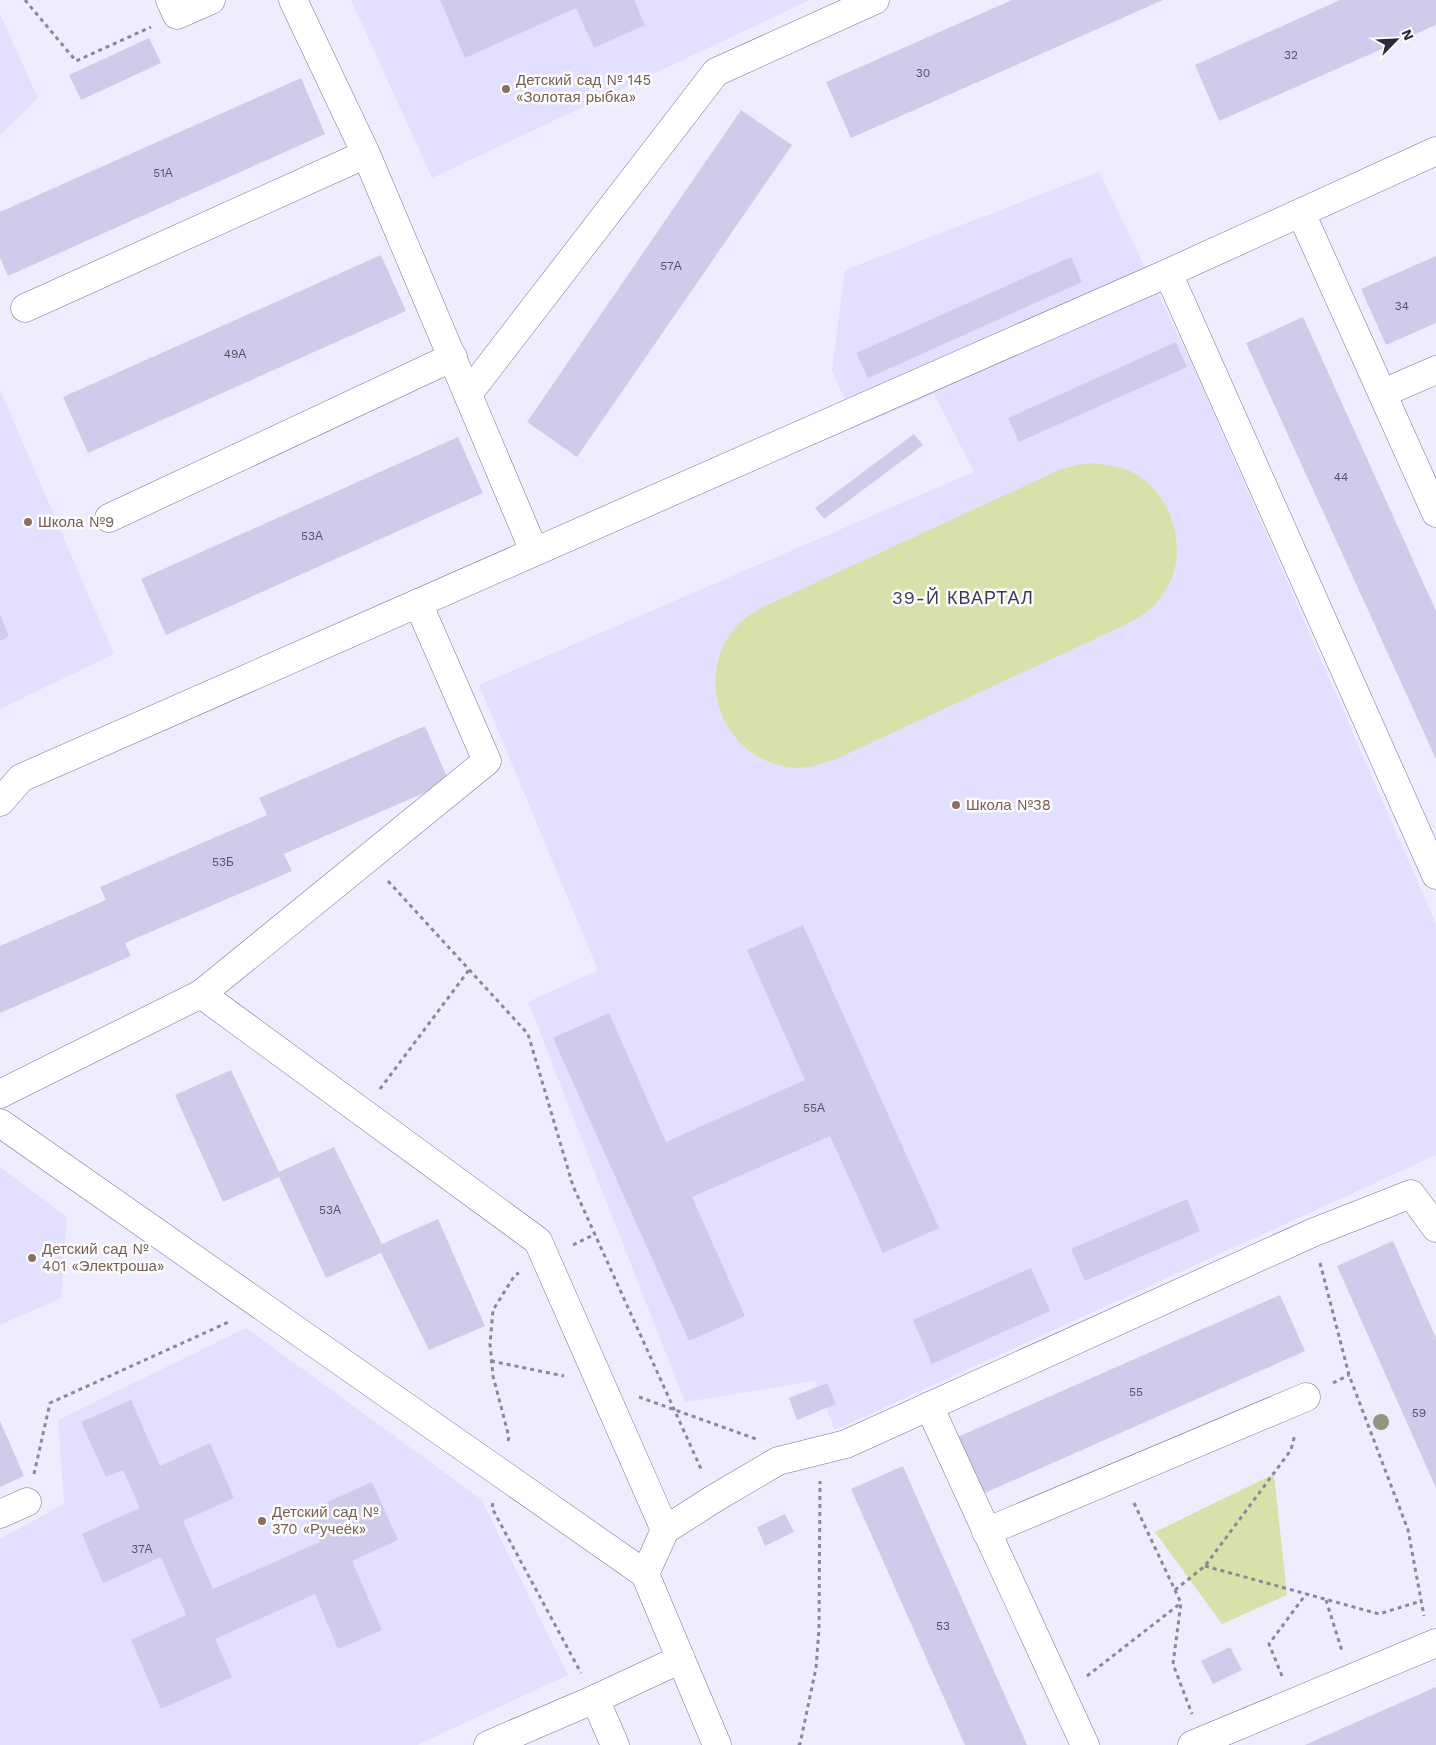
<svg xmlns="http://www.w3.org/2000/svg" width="1436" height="1745" viewBox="0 0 1436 1745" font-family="'Work Sans',sans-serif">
<rect width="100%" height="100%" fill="#efecff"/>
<!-- built -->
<g fill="#e3dffe">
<path d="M351 0H810L432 178Z"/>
<path d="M0 14 38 98 0 135Z"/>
<path d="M1099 172 1197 375 1436 924V1155L835 1430 815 1381 685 1402 528 1002 598 970 479 685 974 472 934 394 856 427 832 370 845 270Z"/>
<path d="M0 390 114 654 0 709Z"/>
<path d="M0 1167 67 1217 61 1298 0 1325Z"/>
<path d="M246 1328 481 1499 568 1675 417 1745H0V1539L64 1504 58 1420Z"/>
</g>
<!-- green -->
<g fill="#d7e2ab">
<path d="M1095 463C1107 465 1120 466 1132 472 1165 489 1183 531 1175 567 1173 579 1165 591 1158 601 1150 611 1138 618 1127 624L834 760C822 764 809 768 796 768 726 763 691 683 734 629 742 619 754 612 765 606L1059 470 1076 465Z"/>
<path d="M1274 1474 1287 1595 1222 1624 1155 1532Z"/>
</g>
<!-- building -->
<g fill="#d0cbea">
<path d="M440 0H634L645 25 594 48 576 8 465 58Z"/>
<path d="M1012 0H1163L851 138 826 82Z"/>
<path d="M1340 0H1436V25L1219 121 1195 65Z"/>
<path d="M149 38 161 63 81 100 69 75Z"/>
<path d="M301 78 325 134 8 276 0 258V212Z"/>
<path d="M741 110 792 145 577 457 527 422Z"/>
<path d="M381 255 406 311 88 453 63 397Z"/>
<path d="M1436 256V323L1386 345 1361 289Z"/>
<path d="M1071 257 1082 282 868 378 856 353Z"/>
<path d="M1303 317 1436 611V759L1246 343Z"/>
<path d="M1176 342 1187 367 1019 442 1008 418Z"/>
<path d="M914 434 923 445 824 519 815 508Z"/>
<path d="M458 437 483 493 166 635 141 579Z"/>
<path d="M0 615 9 636 0 641Z"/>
<path d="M425 726 449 782 284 854 292 871 125 943 131 956 0 1013V946L106 900 100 887 267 815 259 798Z"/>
<path d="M803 925 939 1228 883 1253 830 1136 692 1197 745 1316 689 1341 553 1038 609 1013 666 1142 805 1080 747 950Z"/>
<path d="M231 1070 279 1172 334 1147 382 1244 438 1219 485 1326 429 1350 381 1253 326 1278 279 1177 223 1202 175 1095Z"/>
<path d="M1187 1199 1200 1231 1085 1281 1071 1249Z"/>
<path d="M1393 1241 1436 1338V1488L1337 1266Z"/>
<path d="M1031 1268 1050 1311 932 1364 913 1320Z"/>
<path d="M1280 1295 1305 1351 978 1496 953 1439Z"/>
<path d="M827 1383 836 1404 797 1420 789 1398Z"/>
<path d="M131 1400 160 1466 210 1443 234 1498 183 1521 213 1589 320 1542 307 1511 372 1482 398 1540 352 1561 382 1630 338 1649 315 1594 215 1639 232 1677 161 1709 131 1640 186 1615 161 1557 103 1583 82 1534 140 1508 123 1470 106 1477 81 1422Z"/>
<path d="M0 1421 24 1476 0 1487Z"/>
<path d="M903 1466 917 1498 1027 1745H965L851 1489Z"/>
<path d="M785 1514 794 1532 765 1546 757 1527Z"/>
<path d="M1230 1647 1242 1670 1213 1684 1201 1661Z"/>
<path d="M1436 1687V1745H1305L1352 1724Z"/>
</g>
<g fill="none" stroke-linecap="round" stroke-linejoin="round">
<defs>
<g id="minor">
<path d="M170 0 177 15 211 0"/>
<path d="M293 0 366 154 534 551"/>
<path d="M1301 213 1436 513"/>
<path d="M1168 273 1436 875"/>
<path d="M25 308 366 154"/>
<path d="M1383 393 1436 370"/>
<path d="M468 394 716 72 875 0"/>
<path d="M109 518 453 357"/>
<path d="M0 802 21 778 1168 273 1436 151"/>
<path d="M201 994 538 1241 665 1530 645 1574"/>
<path d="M0 1094 201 994 487 761 418 603"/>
<path d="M0 1123 645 1574 717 1745"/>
<path d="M929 1406 1085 1745"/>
<path d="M0 1514 27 1502"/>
<path d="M665 1530 715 1498 778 1461 846 1444 1312 1233 1411 1194 1436 1228"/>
<path d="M986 1532 1306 1397"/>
<path d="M595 1699 615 1745"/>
<path d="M488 1745 595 1699 681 1659"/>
<path d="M1192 1745 1436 1643"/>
</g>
</defs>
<!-- minor casing -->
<use href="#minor" stroke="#797590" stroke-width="29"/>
<!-- path -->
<g stroke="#8b8898" stroke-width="3" stroke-dasharray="4 4" stroke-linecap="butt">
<path d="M25 0 76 61 151 27"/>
<path d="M388 881 528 1034 573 1186 702 1471"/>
<path d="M380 1089 469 970"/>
<path d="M573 1245 595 1234"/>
<path d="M1320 1263 1349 1375 1408 1530 1424 1616"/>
<path d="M491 1361 564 1376"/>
<path d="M1333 1383 1349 1375"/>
<path d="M639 1397 756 1439"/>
<path d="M508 1441 509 1437 493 1376 490 1344 493 1310 515 1275 519 1273"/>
<path d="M34 1474 50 1403 231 1321"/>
<path d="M493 1503 492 1508 581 1673"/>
<path d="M1134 1503 1181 1603 1173 1664 1192 1714"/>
<path d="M1205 1566 1379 1614 1421 1601"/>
<path d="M1175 1590 1205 1566 1291 1450 1295 1434"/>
<path d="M1326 1600 1342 1651"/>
<path d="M1087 1676 1181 1603"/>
<path d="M1282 1676 1269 1644 1306 1594"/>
<path d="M798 1745 800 1744 816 1668 819 1629 820 1481"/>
</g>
<!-- minor -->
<use href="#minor" stroke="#fff" stroke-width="28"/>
</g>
<!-- trees -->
<circle fill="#93967f" cx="1381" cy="1422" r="8"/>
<!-- markers -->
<g fill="#8d6e63" stroke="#fcfcfc" stroke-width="2">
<circle cx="506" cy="89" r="5"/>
<circle cx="28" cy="522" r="5"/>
<circle cx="956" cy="805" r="5"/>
<circle cx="32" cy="1258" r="5"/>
<circle cx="262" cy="1521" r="5"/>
</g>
<g text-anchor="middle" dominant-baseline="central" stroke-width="5" stroke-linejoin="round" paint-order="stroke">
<!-- number labels -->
<g font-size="12" fill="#555263">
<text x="1291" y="55">32</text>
<text x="923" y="73">30</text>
<text x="163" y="173">51А</text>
<text x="671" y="266">57А</text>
<text x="1402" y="306">34</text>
<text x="235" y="354">49А</text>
<text x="1341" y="477">44</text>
<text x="312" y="536">53А</text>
<text x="223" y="862">53Б</text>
<text x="814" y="1108">55А</text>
<text x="330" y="1210">53А</text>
<text x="1136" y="1392">55</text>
<text x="1419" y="1413">59</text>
<text x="142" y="1549">37А</text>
<text x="943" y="1626">53</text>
</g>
<!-- education labels -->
<g font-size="15" fill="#785e54" stroke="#fcfcfc" text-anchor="start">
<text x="516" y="80">Детский сад № 145<tspan x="516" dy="17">«Золотая рыбка»</tspan></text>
<text x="38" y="522">Школа №9</text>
<text x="966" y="805">Школа №38</text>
<text x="42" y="1249">Детский сад №<tspan x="42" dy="17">401 «Электроша»</tspan></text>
<text x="272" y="1512">Детский сад №<tspan x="272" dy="17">370 «Ручеёк»</tspan></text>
</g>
<!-- quarter labels -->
<g font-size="18" letter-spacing="1" fill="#3e3a53" stroke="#fcfcfc">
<text x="963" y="597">39-Й КВАРТАЛ</text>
</g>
</g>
<!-- north arrow -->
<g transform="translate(1396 40) rotate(66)" stroke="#fcfcfc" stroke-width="4" paint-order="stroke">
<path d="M0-4L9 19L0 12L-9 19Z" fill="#2c2a36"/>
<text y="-8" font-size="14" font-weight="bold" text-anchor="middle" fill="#2c2a36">N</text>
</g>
</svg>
